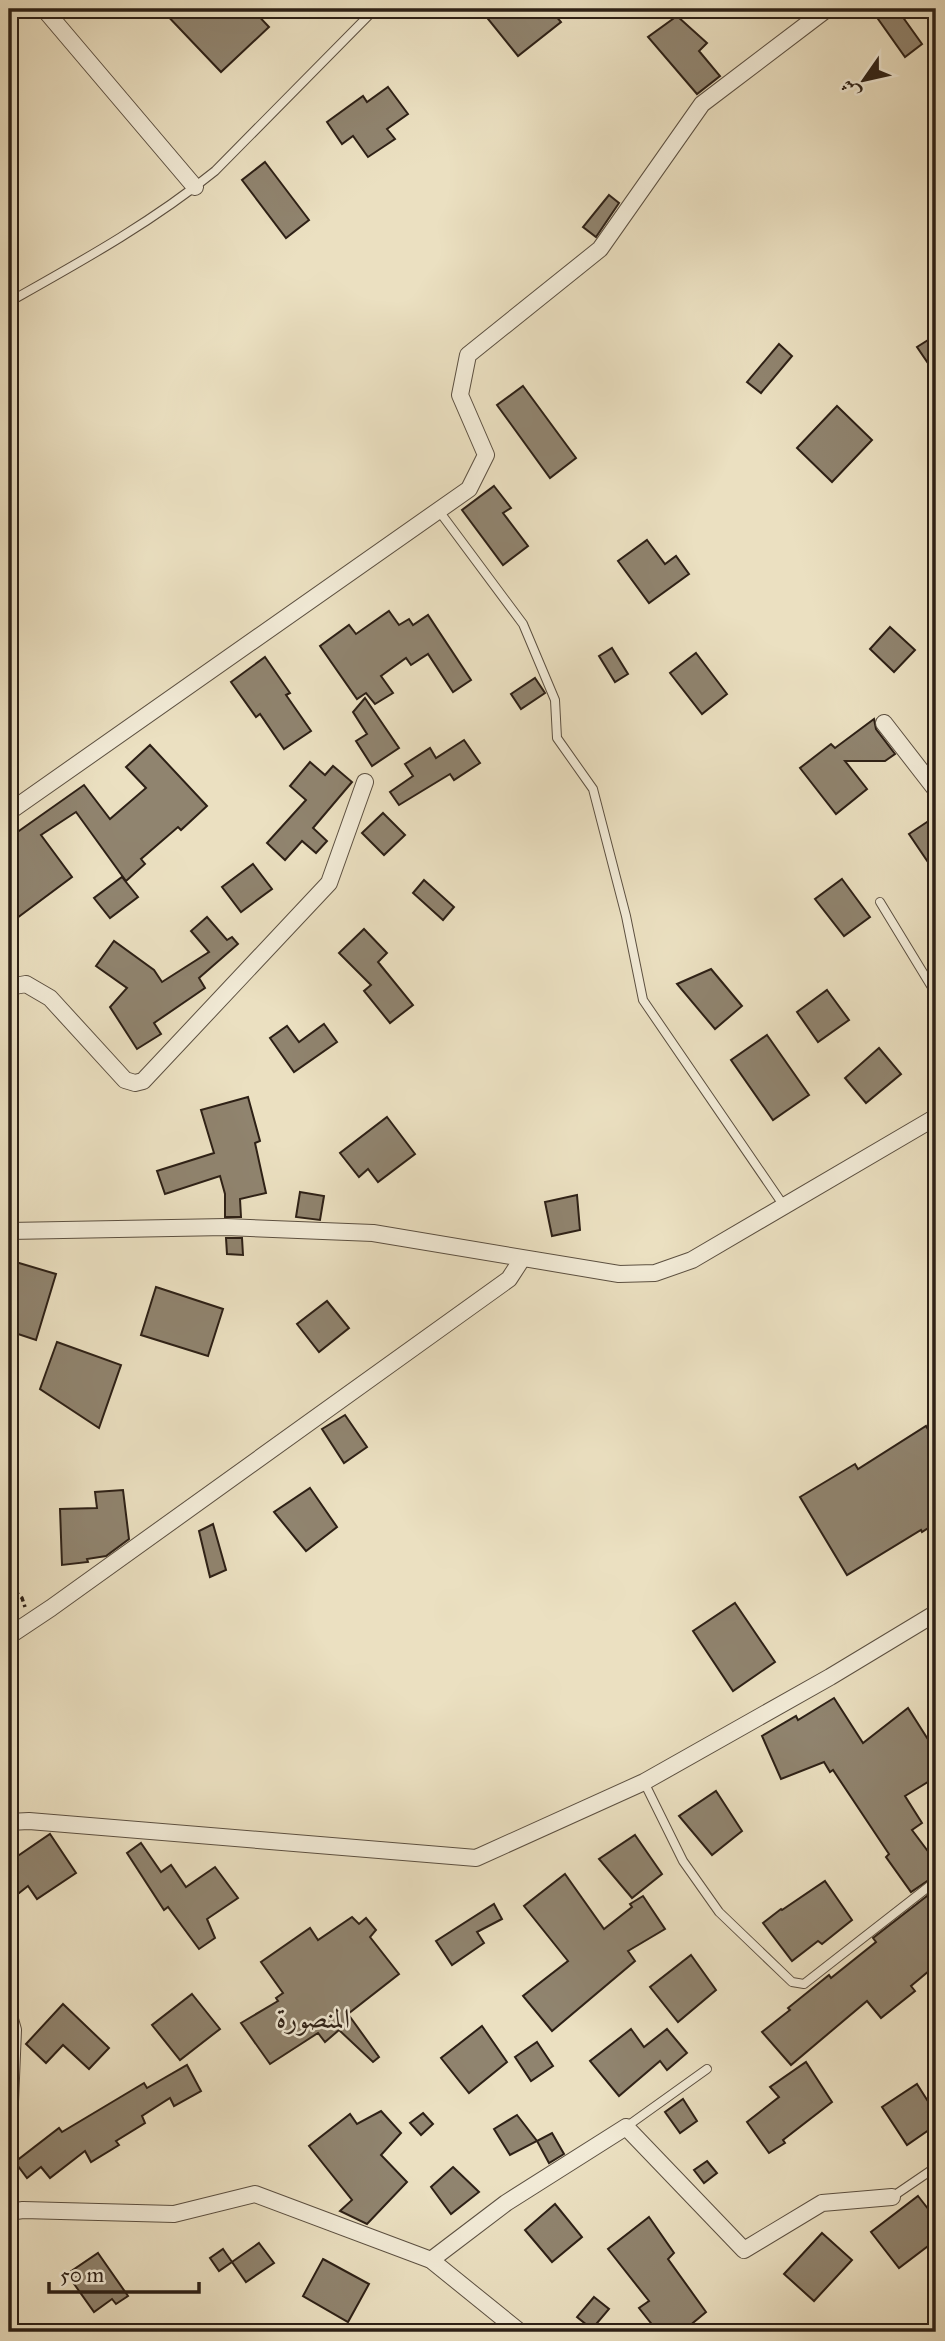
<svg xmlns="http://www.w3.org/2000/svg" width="945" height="2341" viewBox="0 0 945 2341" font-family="'IM FELL Great Primer',Amiri,serif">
<rect width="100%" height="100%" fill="#ebe0c1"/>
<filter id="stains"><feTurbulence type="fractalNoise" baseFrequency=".00286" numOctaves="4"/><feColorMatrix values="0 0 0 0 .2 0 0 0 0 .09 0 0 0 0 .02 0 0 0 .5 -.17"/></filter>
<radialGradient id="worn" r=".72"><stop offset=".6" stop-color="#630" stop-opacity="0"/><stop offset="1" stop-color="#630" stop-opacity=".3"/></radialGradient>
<!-- building -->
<g fill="#90846f" stroke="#2d2016" stroke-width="2">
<path d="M161 9H252L269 27 221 72Z"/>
<path d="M480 9H550L561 22 518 56Z"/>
<path d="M871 9H897L922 44 905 57Z"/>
<path d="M677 16 707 43 699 51 720 76 697 94 648 37Z"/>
<path d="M388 87 408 114 387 129 395 139 368 157 353 136 342 144 327 122 363 96 367 102Z"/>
<path d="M265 162 309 220 286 238 242 180Z"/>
<path d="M609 195 619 203 596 237 583 227Z"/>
<path d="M936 335V375L917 347Z"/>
<path d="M779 344 792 356 761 393 747 382Z"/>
<path d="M523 386 576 458 550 478 497 405Z"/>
<path d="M837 406 872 440 832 482 797 448Z"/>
<path d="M494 486 511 508 503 513 528 546 503 565 462 510Z"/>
<path d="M647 540 665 564 676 556 689 574 649 603 618 561Z"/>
<path d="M389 611 399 625 409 619 413 625 428 615 471 680 453 692 428 654 411 665 406 658 381 676 393 693 375 704 366 693 357 699 320 646 349 625 356 634Z"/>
<path d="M890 627 915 650 894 672 870 649Z"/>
<path d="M612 648 628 674 615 682 599 656Z"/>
<path d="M696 653 727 694 702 714 670 673Z"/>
<path d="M265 657 290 693 286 695 311 731 284 749 260 714 256 717 231 682Z"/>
<path d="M535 678 545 693 521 709 511 694Z"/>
<path d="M365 698 399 748 372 766 356 741 367 734 353 712Z"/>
<path d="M874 719 876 729 895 754 885 761H845L867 789 836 814 800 768 831 744 835 748Z"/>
<path d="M464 740 480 763 454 780 450 774 399 805 390 792 413 776 405 764 430 748 436 758Z"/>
<path d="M150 745 207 806 181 830 178 827 141 859 145 864 126 881 76 812 41 835 72 877 9 924V879L15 875 9 866V838L84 785 110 819 146 788 126 767Z"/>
<path d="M310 762 325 775 333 766 352 782 313 828 327 841 316 853 302 841 285 860 267 843 306 800 290 786Z"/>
<path d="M383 813 405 835 384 855 362 833Z"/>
<path d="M936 816V874L909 834Z"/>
<path d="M253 864 272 889 241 912 222 887Z"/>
<path d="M122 877 138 897 110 918 94 898Z"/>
<path d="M842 879 870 917 844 936 815 899Z"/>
<path d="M424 880 454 907 443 920 413 893Z"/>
<path d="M207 917 227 940 232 937 238 944 199 978 205 988 154 1023 161 1034 137 1049 110 1007 127 988 96 966 114 941 154 970 162 982 209 952 191 931Z"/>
<path d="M364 929 387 953 378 962 413 1005 390 1023 364 991 371 985 339 953Z"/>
<path d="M711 969 742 1006 715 1029 677 984Z"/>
<path d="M827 990 849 1020 818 1042 797 1012Z"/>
<path d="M324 1024 337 1042 294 1072 270 1038 287 1026 299 1042Z"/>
<path d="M767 1035 809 1095 773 1120 731 1060Z"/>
<path d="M879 1048 901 1074 866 1103 845 1078Z"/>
<path d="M248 1097 260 1141 255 1143 266 1193 240 1199 241 1217H225V1194L220 1176 165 1194 157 1171 214 1153 201 1110Z"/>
<path d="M387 1117 415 1154 378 1182 368 1169 359 1177 340 1153Z"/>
<path d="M300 1192 324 1196 320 1220 296 1217Z"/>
<path d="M577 1195 580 1230 552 1236 545 1202Z"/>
<path d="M226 1238H242L243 1255 227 1254Z"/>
<path d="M9 1260 56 1274 36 1340 9 1331Z"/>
<path d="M156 1287 223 1309 208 1356 141 1335Z"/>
<path d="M327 1301 349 1328 319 1352 297 1324Z"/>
<path d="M57 1342 121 1365 99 1428 40 1389Z"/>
<path d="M345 1415 367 1447 344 1463 322 1429Z"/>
<path d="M926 1426 936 1443V1523L922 1532 921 1530 847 1575 800 1497 855 1464 858 1469Z"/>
<path d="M310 1488 337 1527 306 1551 274 1512Z"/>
<path d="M123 1490 129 1539 106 1556 87 1559 88 1562 62 1565 60 1509 97 1508 95 1492Z"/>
<path d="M213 1524 226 1570 210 1577 199 1531Z"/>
<path d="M735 1603 775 1662 733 1691 693 1631Z"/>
<path d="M834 1698 863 1743 908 1708 936 1752V1777L905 1796 922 1823 912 1830 936 1862V1875L911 1892 886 1857 889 1854 833 1770 830 1772 824 1762 781 1779 762 1736 796 1716 798 1720Z"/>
<path d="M716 1791 742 1831 712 1855 679 1816Z"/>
<path d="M50 1834 76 1873 37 1899 28 1886 9 1901V1862Z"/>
<path d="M635 1835 662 1874 632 1898 599 1859Z"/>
<path d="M141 1843 161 1872 171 1865 186 1887 215 1867 238 1898 207 1919 215 1938 199 1949 168 1907 164 1910 127 1853Z"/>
<path d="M565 1874 604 1929 632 1907 630 1904 643 1896 665 1929 628 1951 635 1961 552 2031 523 1996 568 1961 524 1906Z"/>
<path d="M825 1881 852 1920 822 1944 818 1941 792 1961 763 1923 781 1909 782 1910Z"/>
<path d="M936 1889V1965L911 1986 915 1991 881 2018 867 2001 791 2065 762 2032 790 2010 788 2008 829 1975 831 1978 876 1942 873 1938Z"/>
<path d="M494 1904 502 1919 477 1932 484 1943 452 1965 436 1941Z"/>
<path d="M352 1917 359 1924 366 1918 376 1930 370 1937 399 1974 348 2014 379 2057 373 2062 339 2030 325 2042 318 2033 270 2064 241 2023 278 2001 276 1998 283 1993 261 1962 310 1928 318 1940Z"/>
<path d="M691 1955 716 1990 678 2022 650 1987Z"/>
<path d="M192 1994 220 2029 180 2060 152 2025Z"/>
<path d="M63 2004 109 2048 89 2069 63 2045 46 2063 26 2044Z"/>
<path d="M482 2026 507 2062 469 2093 441 2058Z"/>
<path d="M631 2029 644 2047 667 2029 687 2053 667 2070 660 2061 619 2096 590 2061Z"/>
<path d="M537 2042 553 2066 531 2081 515 2057Z"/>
<path d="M806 2062 832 2102 783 2140 785 2143 769 2153 747 2122 779 2097 770 2087Z"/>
<path d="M187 2065 201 2091 174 2106 170 2098 142 2116 145 2123 116 2141 119 2145 91 2162 85 2151 50 2178 41 2167 27 2178 15 2162 59 2128 62 2132 144 2083 147 2088Z"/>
<path d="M917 2084 936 2114V2125L907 2145 882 2107Z"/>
<path d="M683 2099 697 2121 680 2133 665 2112Z"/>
<path d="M381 2111 401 2133 381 2155 407 2182 367 2224 340 2211 352 2200 309 2146 350 2114 357 2124Z"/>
<path d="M423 2113 433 2124 421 2135 410 2123Z"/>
<path d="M517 2115 537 2141 510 2155 494 2129Z"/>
<path d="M552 2133 564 2154 549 2163 537 2141Z"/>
<path d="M707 2161 717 2173 704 2183 694 2170Z"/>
<path d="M453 2167 479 2192 451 2214 431 2187Z"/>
<path d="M918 2196 936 2219V2240L899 2268 871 2232Z"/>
<path d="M555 2204 582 2237 552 2262 525 2230Z"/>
<path d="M649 2217 674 2253 668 2259 706 2312 682 2332H658L639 2308 649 2301 608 2249Z"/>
<path d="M822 2233 852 2260 814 2301 784 2274Z"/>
<path d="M259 2243 274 2263 246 2282 232 2262Z"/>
<path d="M223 2249 232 2262 219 2271 210 2258Z"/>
<path d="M98 2253 128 2296 116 2304 112 2299 94 2312 67 2274Z"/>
<path d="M323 2259 369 2284 348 2322 303 2296Z"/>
<path d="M594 2297 609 2309 592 2329 577 2317Z"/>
</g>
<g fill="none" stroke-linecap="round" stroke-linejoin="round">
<defs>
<g id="lane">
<path d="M9 302C80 262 151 223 215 171L375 9"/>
<path d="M439 511 523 624 555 700 557 738 593 789 626 916 643 1000 784 1206"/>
<path d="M880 902 936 994"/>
<path d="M644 1782 683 1861 719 1912 792 1982 804 1984 936 1881"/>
<path d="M626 2127 707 2069"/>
<path d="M892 2197 936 2167"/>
</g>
<g id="street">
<path d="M44 9 195 187"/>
<path d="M884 723 936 790"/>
<path d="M9 812 469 489 486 455 460 395 468 355 600 249 702 104 827 9"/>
<path d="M9 987 26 984 50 998 125 1080 135 1083 143 1081 329 883 365 782"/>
<path d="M9 1003V1011"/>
<path d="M9 1231 226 1227 373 1233 619 1274 655 1273 692 1260 936 1117"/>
<path d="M9 1636 51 1608 509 1279 522 1259"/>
<path d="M9 1822 29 1821 476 1858 644 1782 830 1677 936 1613"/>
<path d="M9 2016 13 2030 9 2126"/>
<path d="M9 2212 23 2210 174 2214 255 2194 431 2260 520 2332"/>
<path d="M431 2260 506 2203 626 2127 744 2250 822 2203 892 2197"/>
</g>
</defs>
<!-- lane casing -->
<use href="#lane" stroke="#5c5041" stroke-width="10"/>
<!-- street casing -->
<use href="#street" stroke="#5c5041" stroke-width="18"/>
<!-- path -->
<path stroke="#2d2016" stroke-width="3.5" stroke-dasharray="5 3.5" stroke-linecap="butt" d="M9 1585 22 1598 25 1607"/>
<!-- lane -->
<use href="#lane" stroke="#f2ebd7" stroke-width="8"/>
<!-- street -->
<use href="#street" stroke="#f2ebd7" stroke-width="16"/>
</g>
<g text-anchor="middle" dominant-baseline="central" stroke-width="5" stroke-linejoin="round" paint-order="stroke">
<!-- quarter labels -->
<g font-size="28" fill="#2d2016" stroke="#f2ebd7">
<text x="313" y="2018">المنصورة</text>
</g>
</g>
<!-- margin -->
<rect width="945" height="2341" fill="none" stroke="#ebe0c1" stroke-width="35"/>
<rect x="10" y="10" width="924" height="2320" fill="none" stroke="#2d2016" stroke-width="3.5"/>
<rect x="18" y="18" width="910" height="2306" fill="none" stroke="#2d2016" stroke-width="2"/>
<!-- north arrow -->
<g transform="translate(864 80) rotate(236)" stroke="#f2ebd7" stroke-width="5" paint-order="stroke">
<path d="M0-5L12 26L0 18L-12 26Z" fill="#2d2016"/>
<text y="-10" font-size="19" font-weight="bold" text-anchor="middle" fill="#2d2016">ش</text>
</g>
<!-- scale -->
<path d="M49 2282v10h150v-10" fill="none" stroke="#2d2016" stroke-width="3.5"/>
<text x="60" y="2282" font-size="21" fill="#2d2016" stroke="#f2ebd7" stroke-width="5" paint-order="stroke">50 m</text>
<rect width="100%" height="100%" filter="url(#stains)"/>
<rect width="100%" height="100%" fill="url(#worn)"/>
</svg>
